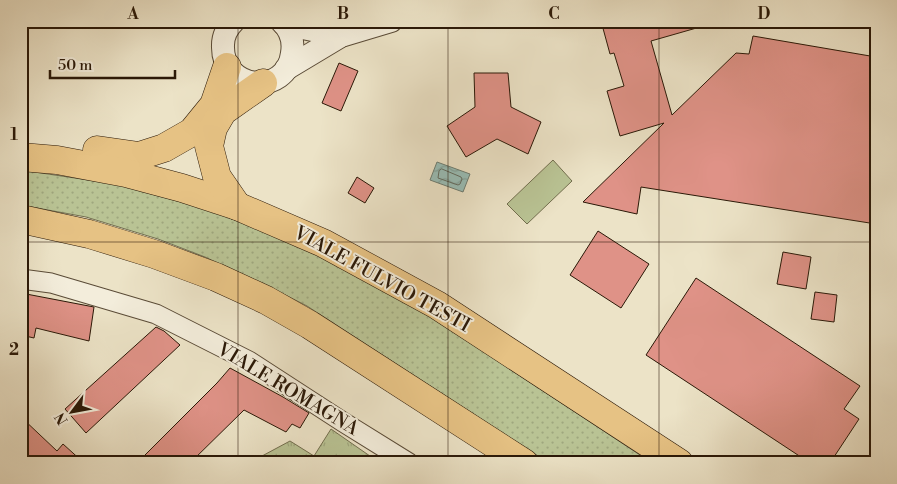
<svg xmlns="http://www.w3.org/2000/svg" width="897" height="484" viewBox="0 0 897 484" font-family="'Libre Bodoni',serif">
<defs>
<pattern id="grass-dots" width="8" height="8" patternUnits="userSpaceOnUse" patternTransform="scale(1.25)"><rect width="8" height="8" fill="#b9c394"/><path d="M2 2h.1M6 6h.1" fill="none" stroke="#9fa77e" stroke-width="1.8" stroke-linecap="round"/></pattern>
<pattern id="park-tufts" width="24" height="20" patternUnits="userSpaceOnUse" patternTransform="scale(1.25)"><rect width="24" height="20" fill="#b9c394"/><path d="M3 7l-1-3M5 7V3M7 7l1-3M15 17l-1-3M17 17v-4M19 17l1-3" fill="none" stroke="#9fa77e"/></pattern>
<pattern id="water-waves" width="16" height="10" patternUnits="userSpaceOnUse" patternTransform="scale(1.25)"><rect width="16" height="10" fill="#99beb7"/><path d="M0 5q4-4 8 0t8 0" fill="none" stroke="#84a39c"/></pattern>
</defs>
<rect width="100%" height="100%" fill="#ece3c7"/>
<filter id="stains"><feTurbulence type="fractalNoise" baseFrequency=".004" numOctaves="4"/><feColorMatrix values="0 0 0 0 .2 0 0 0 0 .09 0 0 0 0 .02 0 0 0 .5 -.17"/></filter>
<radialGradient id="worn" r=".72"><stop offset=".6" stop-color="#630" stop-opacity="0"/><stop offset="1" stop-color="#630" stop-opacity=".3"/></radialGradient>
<!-- grass -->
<path fill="url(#grass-dots)" stroke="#726e4e" d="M21 170 115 184 218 212 317 251 424 312 652 463H549L307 306 264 284 205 257 158 239 86 217 21 205Z"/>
<!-- park -->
<path fill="url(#park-tufts)" stroke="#726e4e" d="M331 429 380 463H249L290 441 314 456Z"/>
<!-- pitch -->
<path fill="#b9c394" stroke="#726e4e" d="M553 160 572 181 527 224 507 204Z"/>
<!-- water -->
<path fill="url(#water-waves)" stroke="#6d7c71" d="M437 162 470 174 463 192 430 180Z"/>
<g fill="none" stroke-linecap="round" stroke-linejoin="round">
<!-- shore -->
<path stroke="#626b5f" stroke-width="1" d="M442 169 461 177 462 179 460 184 458 185 438 178 439 171Z"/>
</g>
<!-- building -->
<g fill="#df9287" stroke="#2a1807">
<path d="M601 21H707V25L651 41 672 115 736 53 749 54 753 36 876 57V224L641 187 637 214 583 202 664 123 620 136 607 91 624 86 614 53 610 54Z"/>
<path d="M339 63 358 71 341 111 322 103Z"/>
<path d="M474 73H508L511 107 541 122 528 154 497 139 466 157 447 126 475 107Z"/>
<path d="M357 177 374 188 365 203 348 193Z"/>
<path d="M598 231 649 264 621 308 570 275Z"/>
<path d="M783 252 811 257 806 289 777 284Z"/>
<path d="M696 278 860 386 844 409 859 419 830 463H810L646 355Z"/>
<path d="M815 292 837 295 834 322 811 319Z"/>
<path d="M21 293 94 307 89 341 36 328 34 338 21 335Z"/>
<path d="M156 327 164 331 180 345 86 433 65 409Z"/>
<path d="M230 368 283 397 309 413 300 428 292 424 286 432 244 410 190 463H137L217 383Z"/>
<path d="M21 417 57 451 63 444 84 463H21Z"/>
</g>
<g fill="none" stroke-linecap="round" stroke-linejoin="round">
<defs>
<path id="minor" d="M21 279 51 283 156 314 249 361 343 422 409 463"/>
<g id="tertiary">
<path d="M234 21C227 28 223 35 223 45 221 91 287 97 292 53 294 41 290 29 281 21"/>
<path d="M284 24 341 36"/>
<path d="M286 69 341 36 391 21"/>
</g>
<g id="trunk">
<path d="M97 150 139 156 164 148 192 132 214 105 227 67"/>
<path d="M21 157 57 160 126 173 182 188 237 206 323 243 437 305 679 463"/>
<path d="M237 206 217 177 209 146 213 128 223 111 263 83"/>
<path d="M21 219 89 234 154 254 216 277 266 300 310 325 524 463"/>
</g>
</defs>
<!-- minor casing -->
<use href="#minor" stroke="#5a4b37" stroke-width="21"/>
<!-- tertiary casing -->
<use href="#tertiary" stroke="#5a4b37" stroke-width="24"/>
<!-- trunk casing -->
<use href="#trunk" stroke="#2a1807" stroke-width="29"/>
<!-- minor -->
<use href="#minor" stroke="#f3eddb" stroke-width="19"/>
<!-- tertiary -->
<use href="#tertiary" stroke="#f3eddb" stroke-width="22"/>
<!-- trunk -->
<use href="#trunk" stroke="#e6c284" stroke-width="28"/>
</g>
<!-- grid -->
<path fill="none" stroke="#2a1807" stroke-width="1" stroke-opacity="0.55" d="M238 21V463M448 21V463M659 21V463M21 242H876"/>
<g text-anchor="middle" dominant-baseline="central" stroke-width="4" stroke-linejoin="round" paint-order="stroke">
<!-- street labels -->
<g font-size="19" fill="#2a1807" stroke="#f3eddb">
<text transform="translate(382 279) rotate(29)">VIALE FULVIO TESTI</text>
<text transform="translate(288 389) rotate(31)">VIALE ROMAGNA</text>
</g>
</g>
<!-- margin -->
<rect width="897" height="484" fill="none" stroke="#ece3c7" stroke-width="55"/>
<!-- north arrow -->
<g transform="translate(72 412) rotate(238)" stroke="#f3eddb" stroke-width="4" paint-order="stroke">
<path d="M0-4L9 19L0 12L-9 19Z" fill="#2a1807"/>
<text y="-8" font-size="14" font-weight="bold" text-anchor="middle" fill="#2a1807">N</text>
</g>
<!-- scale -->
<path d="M50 70v8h125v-8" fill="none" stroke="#2a1807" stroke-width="2.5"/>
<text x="58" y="70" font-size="15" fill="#2a1807" stroke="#f3eddb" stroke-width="4" paint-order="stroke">50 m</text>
<rect x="28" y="28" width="842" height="428" fill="none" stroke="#2a1807" stroke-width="2"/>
<g font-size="16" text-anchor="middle" font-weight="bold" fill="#2a1807">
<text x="133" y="19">A</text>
<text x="343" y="19">B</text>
<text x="554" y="19">C</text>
<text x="764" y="19">D</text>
<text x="14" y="140">1</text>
<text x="14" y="355">2</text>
</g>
<rect width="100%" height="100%" filter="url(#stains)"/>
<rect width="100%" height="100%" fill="url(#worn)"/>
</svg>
